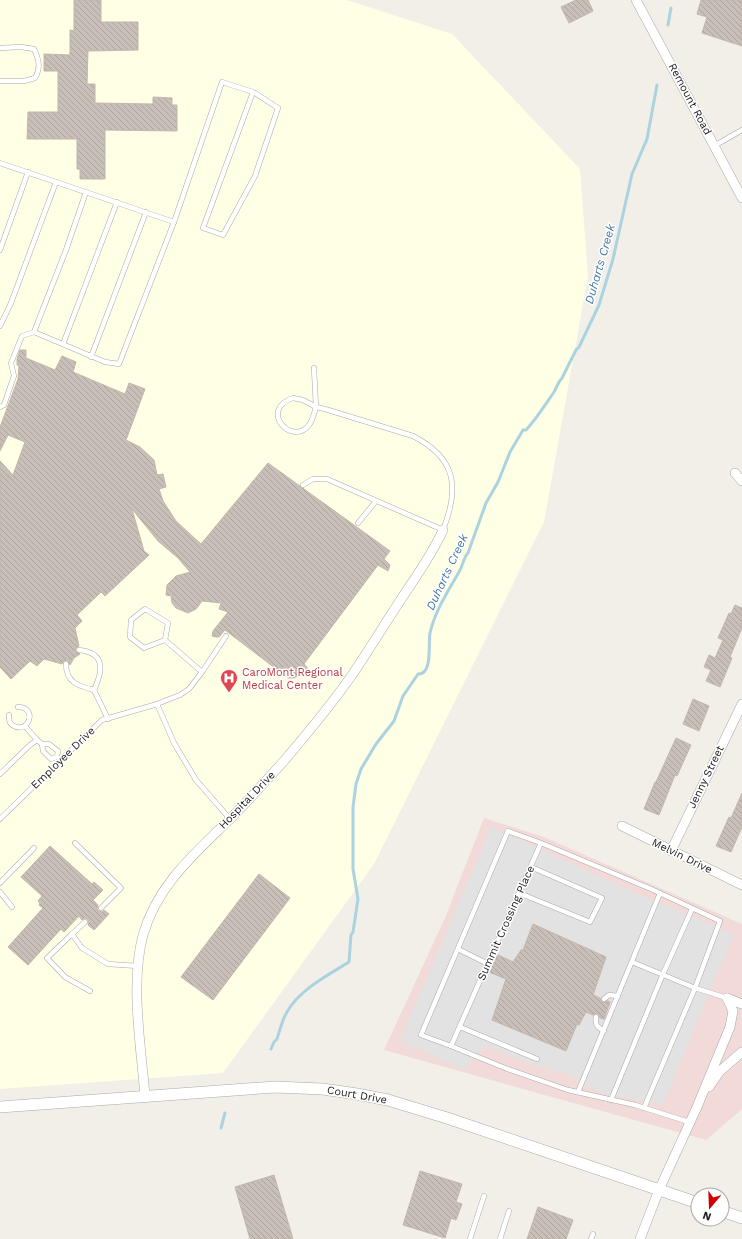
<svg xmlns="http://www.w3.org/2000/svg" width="742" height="1239" viewBox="0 0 742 1239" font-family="'Work Sans',sans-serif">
<defs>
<pattern id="building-back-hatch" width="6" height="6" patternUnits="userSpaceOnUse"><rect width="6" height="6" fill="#c7bfb8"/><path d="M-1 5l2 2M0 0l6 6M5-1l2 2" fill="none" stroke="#aba49e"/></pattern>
</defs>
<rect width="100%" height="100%" fill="#f2efe9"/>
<!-- commercial -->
<path fill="#f2dad9" d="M484 818 544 837 742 924V1109L706 1140 384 1050 445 918Z"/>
<!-- education -->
<path fill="#ffffe5" d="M0 0H347L452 34 580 169 588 276 544 522 374 864 223 1073 0 1089Z"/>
<!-- parking -->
<path fill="#e2e2e2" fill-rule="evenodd" d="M491 827 624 888 734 934 663 1104 639 1101 599 1092 564 1073 538 1067 485 1046 469 1062 466 1070 400 1041ZM534 924 606 956 593 995 610 1002 611 1007 608 1015 603 1019 586 1012 579 1025 577 1024 566 1051 493 1020 506 979 489 972 491 961 496 954 513 962 521 950H523Z"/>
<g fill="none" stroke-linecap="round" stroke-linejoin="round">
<!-- stream -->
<g stroke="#aad3df" stroke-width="3">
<path d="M668 25 671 8"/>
<path d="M271 1049 274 1042 277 1039C280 1030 282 1020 287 1012 299 990 328 975 349 962L351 935 353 932 358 899 353 869V807L356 784 361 769 376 744 394 721 403 696 418 674C433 675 428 643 430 633 435 611 448 591 459 572 463 566 463 558 468 553L486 503 498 482 510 452 523 430H526C537 418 545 405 554 392 557 387 558 382 562 378L576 350 579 347 599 305 613 259 632 174 647 139 657 85"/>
<path d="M221 1128 225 1113"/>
</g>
</g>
<!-- building -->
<g fill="url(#building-back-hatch)" stroke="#c4b6ab">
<path d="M74 0H101V22H138V50L88 51 87 84H95V103L153 104V97L172 98V105H177V131L105 130V179H80V169H77V139H27L28 112H58V71H44V54L70 55V30L74 31Z"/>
<path d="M576 0H588L593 11 569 23 561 7Z"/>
<path d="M701 0H742V46L702 33 707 17 697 14Z"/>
<path d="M20 350H26V358L55 370 62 356 76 362 73 372 125 394 129 383 145 389 126 440 140 447 154 460 157 475 163 474 166 487 159 489 163 501 176 521 201 544 268 463 390 551 384 559 390 565 388 571 378 565 304 664 310 671 309 677 301 674 294 678H288L225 630 219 637H216L212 636 213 631 228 612 219 609 221 603 202 601 196 609 188 613 176 608 172 603 171 596 166 595 167 585 176 576 190 572 178 558 158 541 132 509 144 551 149 555 105 596 101 592 77 615 82 621 75 628 79 646 76 648 75 651 80 654 74 658 70 665 67 660 64 661 62 664 44 659 37 666 30 661 11 679 0 667V461L13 475 25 442 8 435 0 451V427L18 379 19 366 17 365V359Z"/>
<path d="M735 605 742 608V628L730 657 732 658 720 687 706 681 711 670 704 667 709 655 715 658 723 640 718 638 729 613 731 614Z"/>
<path d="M693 699 709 706 699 731 683 724Z"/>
<path d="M676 738 691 745 677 776 675 775 659 815 644 809 655 782H656Z"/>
<path d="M742 793V827L731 852 716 846 729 817 731 818Z"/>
<path d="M50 846 92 884 94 882 103 890 93 900 98 905 97 909 99 911 102 912 104 910 109 914 94 930 88 925 89 922 87 919 85 918 82 920 79 916 64 932 61 929 28 965 8 947 43 908 39 905 40 903 38 901 42 896 21 877Z"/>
<path d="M259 874 290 898 213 1000 181 977Z"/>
<path d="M533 924 606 957 593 995 600 998 602 1002 608 1001 610 1002 604 1019 600 1018 599 1015 597 1013 593 1015 586 1012 579 1025 577 1024 566 1051 492 1020 506 979 489 972V970L496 954 513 962 521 950H523Z"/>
<path d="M420 1171 462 1184 456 1202 462 1204 456 1220 451 1218 445 1238 403 1225Z"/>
<path d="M274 1175 293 1239H250L235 1187Z"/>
<path d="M538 1207 573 1220 566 1239H527Z"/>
</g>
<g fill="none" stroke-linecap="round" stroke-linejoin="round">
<defs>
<g id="service">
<path d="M0 48 21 47 34 49C39 60 41 67 35 78L24 81H0"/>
<path d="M714 146 742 130"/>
<path d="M0 163 174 222 119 364 105 362 34 332 22 336 11 363 14 376 4 405 0 407"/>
<path d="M174 222 222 82 253 92 255 93 278 108 255 176 223 235 203 228 253 92"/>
<path d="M0 250 28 172"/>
<path d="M0 326 11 303 56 182"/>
<path d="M34 332 66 250 86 192"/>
<path d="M63 344 117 202"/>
<path d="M91 357 146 212"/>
<path d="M293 398 303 400 316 407C314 413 313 420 309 425 292 447 258 410 293 398Z"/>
<path d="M303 485 313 479H327L443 530C460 487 456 458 413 436L325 409 316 407 314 368"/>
<path d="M358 523 376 501"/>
<path d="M165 640 168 623 145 609 131 620 130 637 144 648 165 640 202 672"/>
<path d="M66 664C66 683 79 686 94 690 103 671 106 653 79 650"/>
<path d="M94 690 108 719"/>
<path d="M157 704 174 743 196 780 230 819"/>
<path d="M9 715C9 720 9 724 14 726 29 734 38 707 18 707"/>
<path d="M25 726 37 740"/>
<path d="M42 744H49L58 751 57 757 51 759 43 751Z"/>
<path d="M0 774 30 745 37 740 42 744"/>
<path d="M0 819 102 720 154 705 180 695 189 689 202 672 226 636"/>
<path d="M75 843 121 888 101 908"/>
<path d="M0 883 34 848"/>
<path d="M0 892 12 907"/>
<path d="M519 893 590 922 602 898 531 867"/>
<path d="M72 934 85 922"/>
<path d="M458 949 488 964"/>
<path d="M632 962 695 988 644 1108"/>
<path d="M90 991 65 977 47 958 72 934 82 948 108 964 138 966"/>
<path d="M604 999 609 995 618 996"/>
<path d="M596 1017C595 1025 597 1027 604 1031"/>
<path d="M460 1027 537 1059"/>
<path d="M451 1046 421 1035 508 831 541 843"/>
<path d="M578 1092 660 893"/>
<path d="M611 1100 663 974 692 909"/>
<path d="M689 1122 635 1105 568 1090 505 1068 451 1046 541 843 651 889 720 921 695 988 727 998"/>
<path d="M470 1239 484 1196"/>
<path d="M500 1239 509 1211"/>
<path d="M591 1239 593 1234"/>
</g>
<g id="minor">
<path d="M636 0 742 198"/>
<path d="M735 473 742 481"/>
<path d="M622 826 742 885"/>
<path d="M671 851 742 704"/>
<path d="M727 998 742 1004"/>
<path d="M709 1087 720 1071 742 1052"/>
<path d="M145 1096C141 1046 130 984 143 935 157 886 193 855 228 821 247 802 265 782 283 762 307 734 331 705 352 675 367 653 381 630 396 607 412 582 431 557 443 530"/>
<path d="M640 1239 659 1190 697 1107 730 1027 733 1011 727 998"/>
</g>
<g id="tertiary">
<path d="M0 1107 275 1087 323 1089 357 1094 388 1100 447 1118 698 1203"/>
<path d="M722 1211 742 1218"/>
</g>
</defs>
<!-- service casing -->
<use href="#service" stroke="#a9a9a9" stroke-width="5.5"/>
<!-- minor casing -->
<use href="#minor" stroke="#a9a9a9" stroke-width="10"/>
<!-- tertiary casing -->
<use href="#tertiary" stroke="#a9a9a9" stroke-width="12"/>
<!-- service -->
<use href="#service" stroke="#fff" stroke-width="4.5"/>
<!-- minor -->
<use href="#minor" stroke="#fff" stroke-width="9"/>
<!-- tertiary -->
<use href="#tertiary" stroke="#fff" stroke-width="11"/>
</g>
<!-- icons -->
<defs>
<symbol id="hospital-pin" viewBox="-11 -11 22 30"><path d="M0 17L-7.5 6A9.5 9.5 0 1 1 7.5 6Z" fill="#e0444e" stroke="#fff"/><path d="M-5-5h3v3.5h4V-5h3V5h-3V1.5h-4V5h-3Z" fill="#fff"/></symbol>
</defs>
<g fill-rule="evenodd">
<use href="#hospital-pin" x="219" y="668" width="20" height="27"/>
</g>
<g text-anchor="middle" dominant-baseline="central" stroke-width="3" stroke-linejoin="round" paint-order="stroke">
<!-- street labels -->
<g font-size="11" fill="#222" stroke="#fff">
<text transform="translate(690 99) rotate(62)">Remount Road</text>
<text transform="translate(63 758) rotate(-44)">Employee Drive</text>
<text transform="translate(706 777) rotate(-64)">Jenny Street</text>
<text transform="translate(247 800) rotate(-46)">Hospital Drive</text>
<text transform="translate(682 856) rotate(26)">Melvin Drive</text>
<text transform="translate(506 923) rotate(-66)">Summit Crossing Place</text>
<text transform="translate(357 1095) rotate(10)">Court Drive</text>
</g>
<!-- health labels -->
<g font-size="11" fill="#be3a42" stroke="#fff" text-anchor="start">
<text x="242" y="672">CaroMont Regional<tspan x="242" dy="13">Medical Center</tspan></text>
</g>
<!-- water labels -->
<g font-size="12" font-style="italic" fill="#4a7aab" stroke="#fff">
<text transform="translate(600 264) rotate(-74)">Duharts Creek</text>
<text transform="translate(447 572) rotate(-65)">Duharts Creek</text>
</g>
</g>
<!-- north arrow -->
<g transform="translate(710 1207) rotate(199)"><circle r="19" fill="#ffffff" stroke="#a7a7a7"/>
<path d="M0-3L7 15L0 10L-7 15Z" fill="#d40000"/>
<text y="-6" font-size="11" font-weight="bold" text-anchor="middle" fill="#222222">N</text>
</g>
</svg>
